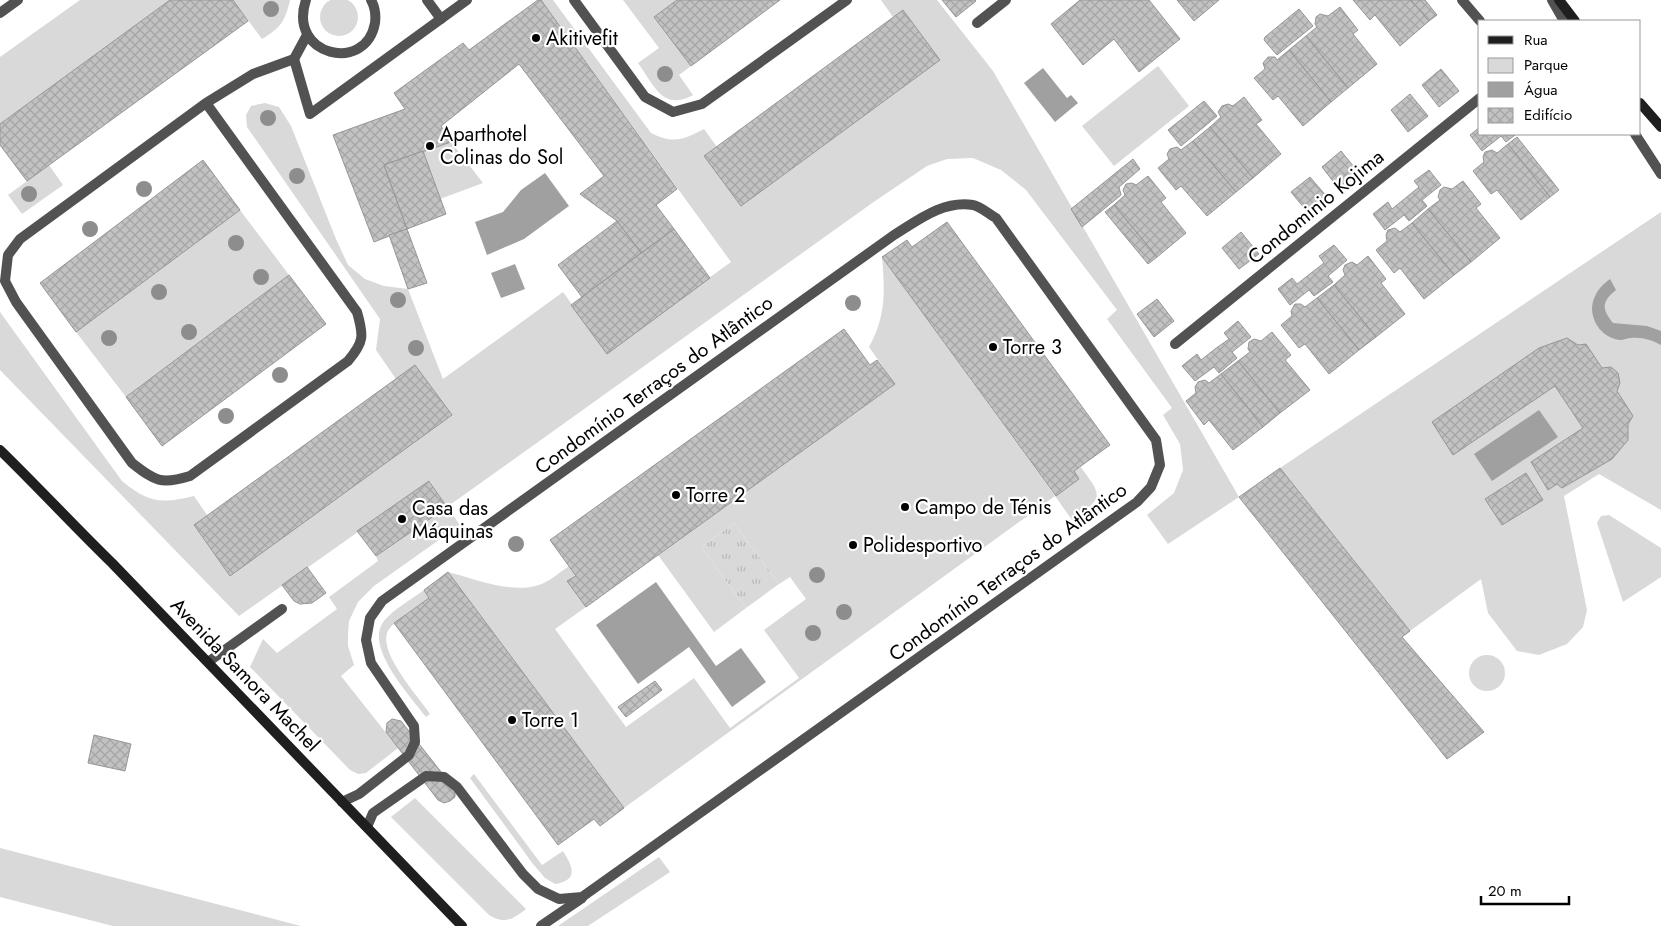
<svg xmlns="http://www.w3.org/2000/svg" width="1661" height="926" viewBox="0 0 1661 926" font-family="Jost,sans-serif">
<defs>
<pattern id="park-tufts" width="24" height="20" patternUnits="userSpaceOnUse" patternTransform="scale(1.25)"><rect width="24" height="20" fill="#d9d9d9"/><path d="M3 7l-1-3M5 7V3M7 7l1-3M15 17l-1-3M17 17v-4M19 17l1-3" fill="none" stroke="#b8b8b8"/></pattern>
<pattern id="building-cross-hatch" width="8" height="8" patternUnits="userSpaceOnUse" patternTransform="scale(1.25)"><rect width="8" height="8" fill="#c2c2c2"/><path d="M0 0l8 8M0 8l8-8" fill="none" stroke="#a5a5a5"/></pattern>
</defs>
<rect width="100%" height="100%" fill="#fff"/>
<!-- green -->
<g fill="#d9d9d9">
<circle cx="339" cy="17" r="19"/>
<path d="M80 0H170L0 124V57Z"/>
<path d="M233 0H290C285 22 280 28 262 39Z"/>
<path d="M541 0H553L651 133C673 144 683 140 704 129L717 147 704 156 741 206 940 60 903 10 893 17 881 0H937L993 71 1239 497 1168 544 1147 515 1174 493 1183 470 1180 444 1163 415 1172 408 1107 319 1117 310 1026 190 1001 170 973 158 947 159 927 166 875 201 447 507 460 525 374 586 358 602 349 621 348 634V646L354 665 341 676 398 748 366 773 358 774 350 770 250 667 263 639 277 653 337 609 329 597 378 561 376 556 447 507 430 481 239 616 0 370V312L122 481C149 503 160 504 194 496L207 515 194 526 230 576 451 415 415 365 396 379 376 350 380 319 247 127 246 115 251 106 265 103 279 107 291 126 336 239 348 265 365 279 384 286 408 289 443 379 563 292 606 352 731 262Z"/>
<path d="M623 0H677L654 17 691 66 679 75 693 95C663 112 654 85 638 63L659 48Z"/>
<path d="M1158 66 1189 106 1114 166 1082 126Z"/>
<path d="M451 142 483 183 440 199 423 151Z"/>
<path d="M49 165 63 185 22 214 8 195Z"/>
<path d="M240 210 289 275 126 397 76 332Z"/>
<path d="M1661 212V510L1599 474 1564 496 1587 610 1583 627 1567 644 1539 655 1517 651 1488 613 1481 579 1410 631 1280 468Z"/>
<path d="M882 257 1055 496 1079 479 1074 471 1080 466C1103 497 1104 497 1072 520L1055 496 624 808 448 572C476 579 510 594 539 585 549 582 560 572 569 566L576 576 568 582 586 607 555 629 626 727 694 678 730 728 799 678 764 630 806 599 790 577 779 584 734 523 701 547 746 608 714 632 658 555 895 384 869 347C886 316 885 292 882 257Z"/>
<path d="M1609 515 1661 548V577L1623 602 1597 523 1601 516Z"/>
<path d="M424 590 429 598C419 605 391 622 387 633 380 655 418 696 430 714L426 717C411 697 367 650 382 624 389 612 412 599 424 590Z"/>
<circle cx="1487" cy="673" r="18"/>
<path d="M474 774 542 865 563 851C573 867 579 880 555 884L545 878 533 864 470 778Z"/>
<path d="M415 798 526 909C513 919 505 925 489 915L391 817Z"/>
<path d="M0 848 301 926H113L0 897Z"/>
<path d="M659 857 670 872 588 926H558Z"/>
</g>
<!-- park -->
<path fill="url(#park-tufts)" d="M734 523 779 584 746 608 701 547Z"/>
<!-- water -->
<g fill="#a0a0a0">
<path d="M1043 68 1067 98 1071 95 1078 103 1055 122 1024 83Z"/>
<path d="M545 173 569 206 524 239 487 255 475 222 503 212 521 190Z"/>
<path d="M515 264 525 289 501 298 491 273Z"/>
<path d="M1610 279 1616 290C1601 302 1602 309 1613 323L1647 326 1661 331V345C1652 340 1642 337 1631 338 1627 338 1624 340 1620 340 1603 338 1592 323 1592 308 1593 295 1600 286 1610 279Z"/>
<path d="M1539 410 1558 437 1492 481 1474 454Z"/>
<path d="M656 582 716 666 741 648 766 682 732 707 689 647 638 684 596 625Z"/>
</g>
<!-- building -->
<g fill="url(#building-cross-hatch)" stroke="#969696">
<path d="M170 0H233L248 21 27 181 0 145V124Z"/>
<path d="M538 0H541L677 189 656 205 674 229 641 253 617 221 580 194 604 176 519 64 441 126 451 142 384 165 407 229 374 242 333 135 405 109 394 93 463 43 469 50Z"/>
<path d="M677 0H780L691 66 654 17Z"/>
<path d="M942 0H975L976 1 956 17Z"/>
<path d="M1080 0H1149L1180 39 1139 72 1114 39 1083 65 1051 24Z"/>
<path d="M1177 0H1219L1194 21Z"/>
<path d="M1353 0H1411L1429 21 1400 46 1375 15 1370 20Z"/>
<path d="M1411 0H1425L1437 15 1429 21Z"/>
<path d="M1340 7 1358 30 1353 34 1377 64 1348 88 1306 36 1317 27 1315 24 1316 17 1320 14 1328 16Z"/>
<path d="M1299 9 1313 26 1277 55 1264 40 1265 37Z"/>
<path d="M903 10 940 60 741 206 704 156Z"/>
<path d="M1306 36 1348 88 1331 102 1289 50Z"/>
<path d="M1289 50 1331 102 1303 126 1278 96 1273 100 1254 78 1265 69 1263 63 1268 57H1275L1277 60Z"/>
<path d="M1441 69 1459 91 1439 107 1422 85Z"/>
<path d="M1410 94 1428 116 1408 132 1391 110Z"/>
<path d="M1244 97 1262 120 1256 124 1281 154 1253 178 1210 127 1221 117 1218 112 1222 106 1228 104 1233 106Z"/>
<path d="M1204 101 1217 116 1181 146 1168 130Z"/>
<path d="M1210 127 1253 178 1236 192 1193 141Z"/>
<path d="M1480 127V134L1515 135 1506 142 1501 136 1482 151 1470 135Z"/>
<path d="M1517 137 1559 190 1550 197 1508 144Z"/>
<path d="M1193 141 1236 192 1207 216 1181 186 1176 190 1158 168 1169 159 1167 154 1170 149 1177 147 1181 150Z"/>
<path d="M1508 144 1550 197 1521 220 1497 190 1491 194 1473 171 1484 162 1483 157 1485 152 1492 150 1497 153Z"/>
<path d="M423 151 446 214 407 229 384 165Z"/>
<path d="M1341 151 1359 173 1339 189 1322 167Z"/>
<path d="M1133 159 1140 169 1119 187 1121 195 1082 227 1071 209Z"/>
<path d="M203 160 240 210 76 332 40 283Z"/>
<path d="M1429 170 1441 185 1422 200 1427 206 1409 221 1404 215 1385 230 1373 214 1388 202 1392 209 1419 187 1414 181Z"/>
<path d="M1148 176 1166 198 1161 202 1186 233 1157 257 1114 205 1125 195 1123 190 1126 184 1132 183 1136 185Z"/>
<path d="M1310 177 1328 198 1309 214 1291 192Z"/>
<path d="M1463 181 1481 204 1476 208 1500 238 1471 262 1428 209 1440 200 1438 197 1440 190 1444 187 1452 189Z"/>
<path d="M1114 205 1157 257 1148 264 1105 212Z"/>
<path d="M1428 209 1471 262 1454 275 1412 223Z"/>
<path d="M617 221 641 253 582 297 558 265Z"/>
<path d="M947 222 1110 445 1074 471 1079 479 1056 496 882 257 907 240 912 247Z"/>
<path d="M1412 223 1454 275 1424 299 1400 268 1394 273 1376 250 1387 241 1386 235 1388 230 1395 228 1400 232Z"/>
<path d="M407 229 427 283 408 289 389 235Z"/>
<path d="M674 229 710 278 607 354 571 305Z"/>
<path d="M1241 232 1259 254 1239 269 1222 248Z"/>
<path d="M1334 245 1347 260 1328 276 1333 282 1314 296 1309 290 1290 305 1278 289 1292 278 1297 284 1324 263 1319 256Z"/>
<path d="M1368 256 1386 279 1381 283 1405 314 1376 337 1334 285 1345 275 1343 270 1345 265 1352 262 1357 265Z"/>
<path d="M289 275 326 324 162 446 126 397Z"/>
<path d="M1334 285 1376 337 1359 350 1317 298Z"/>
<path d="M1317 298 1359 350 1329 374 1305 344 1299 348 1281 325 1292 316 1291 311 1295 304H1301L1305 307Z"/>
<path d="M1157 299 1174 321 1154 337 1137 314Z"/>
<path d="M1238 321 1251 337 1232 352 1237 358 1219 373 1214 367 1195 381 1182 366 1197 354 1201 360 1215 349 1229 339 1224 333Z"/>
<path d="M844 329 870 365 877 360 895 384 586 607 567 581 576 576 550 540Z"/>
<path d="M1272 332 1291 355 1285 360 1310 390 1280 413 1238 361 1250 352 1248 349 1249 342 1254 339 1261 341Z"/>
<path d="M1567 338 1578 345 1586 344 1602 368 1611 367 1618 373 1620 383 1617 391 1633 416 1628 424V440L1612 459 1562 488 1557 484 1548 490 1531 462 1583 428 1555 386 1453 455 1432 422 1539 348Z"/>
<path d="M1238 361 1280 413 1263 427 1221 374Z"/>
<path d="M415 365 452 415 230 576 194 525Z"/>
<path d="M1221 374 1263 427 1233 450 1209 420 1204 425 1186 401 1196 393 1195 387 1198 382 1205 380 1209 383Z"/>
<path d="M1280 468 1410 631 1402 637 1484 732 1447 759 1239 497Z"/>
<path d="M1526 473 1543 500 1502 525 1485 499Z"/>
<path d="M429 481 447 507 376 556 357 531Z"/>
<path d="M307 567 326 593 312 603 300 604 294 601 282 585Z"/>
<path d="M448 572 624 808 600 826 594 819 558 845 394 623 429 598 424 590Z"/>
<path d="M655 681 662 690 626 717 618 707Z"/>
<path d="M392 719 401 721 453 787 455 790V797L450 801 444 803 438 800 386 732 387 723Z"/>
<path d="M94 735 131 744 125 771 88 763Z"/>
</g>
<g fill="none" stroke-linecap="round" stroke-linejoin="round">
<!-- service -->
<g stroke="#525252" stroke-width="10">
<path d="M306 0C287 56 366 74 375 23 376 15 375 7 371 0"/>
<path d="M427 0 441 19"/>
<path d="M574 0 645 97 673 112 702 104 847 0"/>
<path d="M1462 0 1480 21"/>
<path d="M977 23 1006 0"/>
<path d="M294 59 310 114 467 0"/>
<path d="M206 103 357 312C364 336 364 342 348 361L190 476C161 485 155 481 132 463L16 302 5 281 8 255 20 239 206 103 253 74 294 59 307 35"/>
<path d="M1175 344 1480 98"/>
<path d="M208 662 282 609"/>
<path d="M342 802 359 794 409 755 415 742 414 726 371 663 366 640 370 618 382 601 894 235C917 221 943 200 973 205 980 206 989 214 996 218L1156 440 1160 465 1151 487 1137 502 582 897 559 899 538 889 523 874 457 787 444 777 426 776 373 813 367 827"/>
<path d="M541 926 582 898"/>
</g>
<!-- tertiary -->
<g stroke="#525252" stroke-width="10">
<path d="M1552 0 1564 21"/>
<path d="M0 13 18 0"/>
<path d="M1635 134 1661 174"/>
</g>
<!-- secondary -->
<g stroke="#1f1f1f" stroke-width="10">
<path d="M1559 0 1575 21"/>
<path d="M1640 103 1661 127"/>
<path d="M0 450C38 487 74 526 112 563 229 683 345 805 462 926"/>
</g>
</g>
<!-- trees -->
<g fill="#8d8d8d">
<circle cx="271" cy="9" r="8"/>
<circle cx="665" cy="74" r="8"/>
<circle cx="268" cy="118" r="8"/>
<circle cx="297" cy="176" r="8"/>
<circle cx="144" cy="189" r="8"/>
<circle cx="29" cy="194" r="8"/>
<circle cx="90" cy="229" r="8"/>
<circle cx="236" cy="243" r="8"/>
<circle cx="261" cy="277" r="8"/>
<circle cx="159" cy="292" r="8"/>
<circle cx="398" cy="300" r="8"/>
<circle cx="853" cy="303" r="8"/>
<circle cx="189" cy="332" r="8"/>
<circle cx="109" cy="338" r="8"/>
<circle cx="416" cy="348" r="8"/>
<circle cx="280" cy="375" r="8"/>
<circle cx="226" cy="416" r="8"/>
<circle cx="516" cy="544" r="8"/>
<circle cx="817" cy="575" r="8"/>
<circle cx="844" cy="612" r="8"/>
<circle cx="813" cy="633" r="8"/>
</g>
<!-- markers -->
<g fill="#000" stroke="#fff" stroke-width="2">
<circle cx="536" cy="38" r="5"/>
<circle cx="430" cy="146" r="5"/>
<circle cx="993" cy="347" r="5"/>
<circle cx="676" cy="495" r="5"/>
<circle cx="905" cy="507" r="5"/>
<circle cx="402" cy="519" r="5"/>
<circle cx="853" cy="545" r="5"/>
<circle cx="512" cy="720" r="5"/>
</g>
<g text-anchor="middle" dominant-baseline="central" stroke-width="4.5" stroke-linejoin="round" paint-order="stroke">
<!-- poi labels -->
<g font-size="20" fill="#000" stroke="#fff" text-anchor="start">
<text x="546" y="38">Akitivefit</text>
<text x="440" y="134">Aparthotel<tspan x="440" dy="23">Colinas do Sol</tspan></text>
<text x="1003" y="347">Torre 3</text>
<text x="686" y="495">Torre 2</text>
<text x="915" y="507">Campo de Ténis</text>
<text x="412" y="508">Casa das<tspan x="412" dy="23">Máquinas</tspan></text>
<text x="863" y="545">Polidesportivo</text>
<text x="522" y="720">Torre 1</text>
</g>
<!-- street labels -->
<g font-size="20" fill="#000" stroke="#fff">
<text transform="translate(1316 207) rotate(-39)">Condominio Kojima</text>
<text transform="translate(654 385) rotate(-36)">Condomínio Terraços do Atlântico</text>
<text transform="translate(1008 572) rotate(-36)">Condomínio Terraços do Atlântico</text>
<text transform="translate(245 675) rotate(46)">Avenida Samora Machel</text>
</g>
</g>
<!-- legend -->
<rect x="1478" y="20" width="162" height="115" fill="#ffffff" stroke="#999999"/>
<rect x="1488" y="36" width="25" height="8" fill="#1f1f1f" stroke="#999999"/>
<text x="1524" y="45" font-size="15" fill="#000000">Rua</text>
<rect x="1488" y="58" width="25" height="15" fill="#d9d9d9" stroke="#999999"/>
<text x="1524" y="70" font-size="15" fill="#000000">Parque</text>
<rect x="1488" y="82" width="25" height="15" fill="#a0a0a0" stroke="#999999"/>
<text x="1524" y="95" font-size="15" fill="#000000">Água</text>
<rect x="1488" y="108" width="25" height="15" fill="url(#building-cross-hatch)" stroke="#999999"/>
<text x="1524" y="120" font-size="15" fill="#000000">Edifício</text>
<!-- scale -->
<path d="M1481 896v8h88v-8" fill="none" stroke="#000000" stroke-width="2.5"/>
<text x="1488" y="896" font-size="15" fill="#000000" stroke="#ffffff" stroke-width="4" paint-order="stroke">20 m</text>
</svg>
